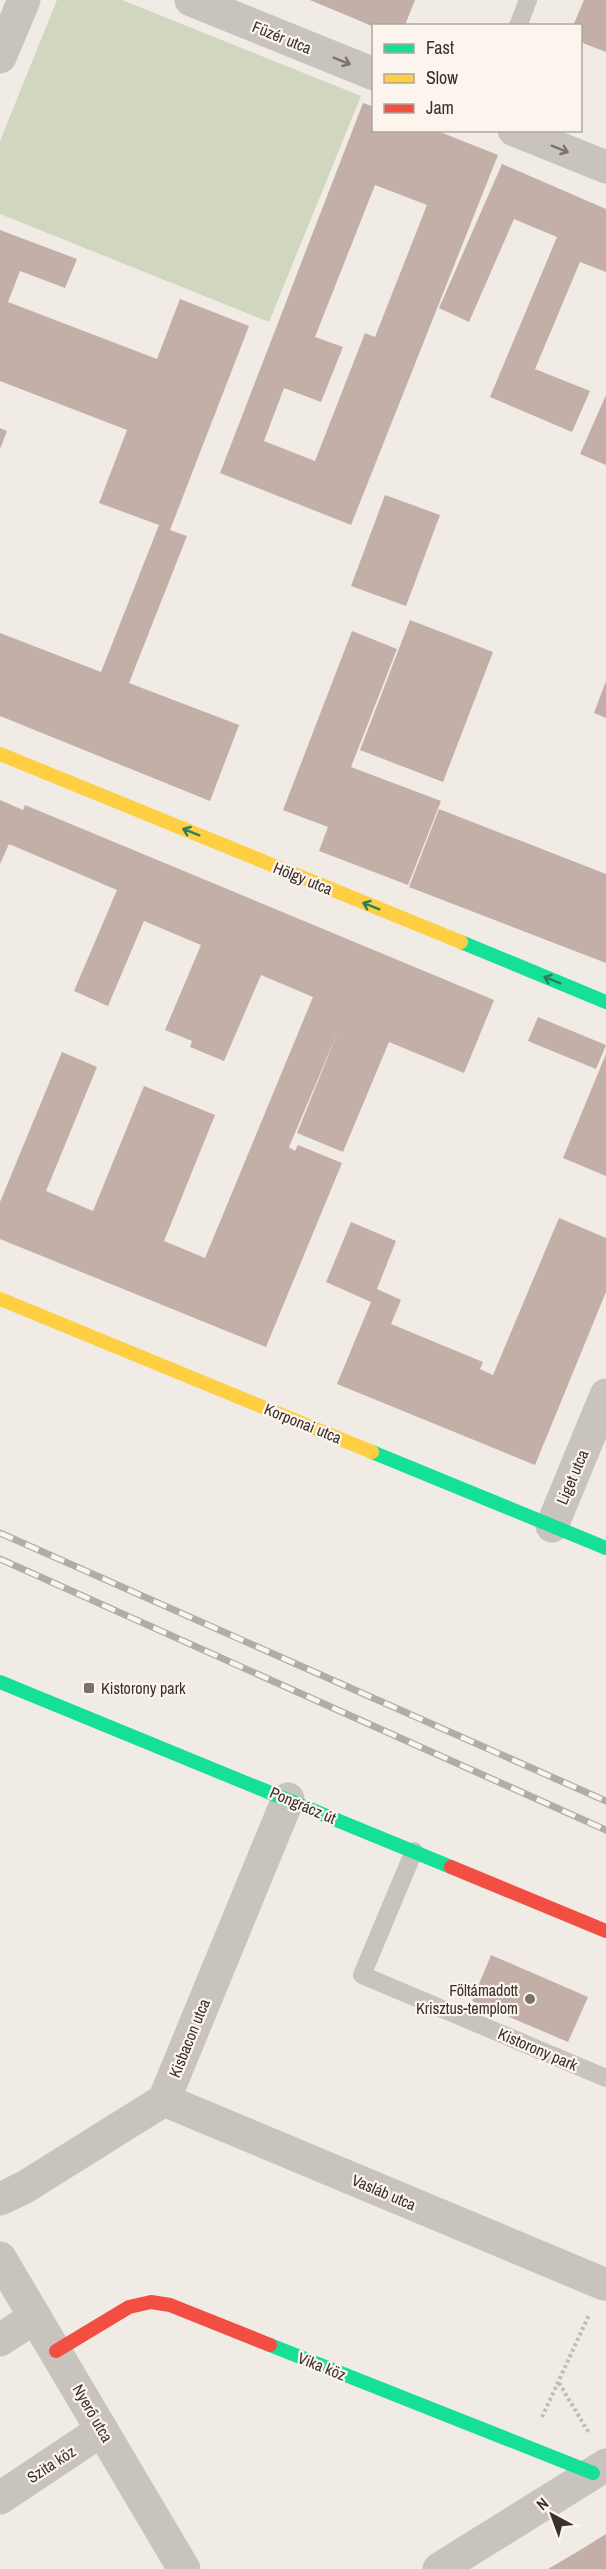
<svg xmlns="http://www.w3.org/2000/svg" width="606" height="2569" viewBox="0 0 606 2569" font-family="'Archivo Narrow',sans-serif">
<rect width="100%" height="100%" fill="#f0ebe5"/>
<!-- green -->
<path fill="#d1d6bf" d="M57 0H122L361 96 269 322 0 214V141Z"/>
<!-- building -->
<g fill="#c3afa7" fill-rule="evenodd">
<path d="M310 0H415L405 25 372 26Z"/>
<path d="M584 0H606V52L580 42V26H573Z"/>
<path d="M363 103 374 107V130H435L498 155 351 525 220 473ZM375 185 427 205 375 337 365 333 315 461 264 441 284 388 321 402 343 347 315 337Z"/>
<path d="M502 164 606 209V272L580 262 535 369 590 391 572 432 490 397 557 237 514 219 469 322 439 308Z"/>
<path d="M0 230 77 259 65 288 20 271 8 302 157 359 180 299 249 326 170 530 187 536 129 683 239 725 210 801 0 716V633L101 672 159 525 99 503 127 430 0 381Z"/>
<path d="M606 395V465L580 454Z"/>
<path d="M0 428 7 431 0 449Z"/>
<path d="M385 495 440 515 406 606 351 586Z"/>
<path d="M410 620 493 652 443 782 360 750Z"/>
<path d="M352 631 397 649 351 767 441 801 408 885 319 851 328 827 283 810Z"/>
<path d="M606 681V718L594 713Z"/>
<path d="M0 800 23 810 25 805 494 1000 464 1073 389 1042 343 1152 297 1133 339 1029 289 1147 295 1151 298 1145 342 1163 266 1347 0 1239V1202L62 1052 97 1067 46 1191 93 1211 144 1086 215 1115 164 1241 205 1258 313 997 261 975 224 1061 190 1047 192 1041 165 1030 201 945 144 921 108 1006 74 991 117 890 9 844 0 864Z"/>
<path d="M439 809 606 874V963L409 887Z"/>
<path d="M538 1017 606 1045 596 1069 528 1041Z"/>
<path d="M606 1054V1176L563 1158Z"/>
<path d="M559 1218 606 1238V1292L535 1465 337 1384 371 1302 326 1282 351 1222 396 1241 377 1289 401 1300 391 1324 483 1362 480 1369 493 1375Z"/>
<path d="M491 1955 588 1997 568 2042 472 2001Z"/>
<path d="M606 2534V2569H548L577 2552Z"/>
</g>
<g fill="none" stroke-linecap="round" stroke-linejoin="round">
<!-- path -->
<g stroke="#c2bbb6" stroke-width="4" stroke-dasharray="3 3" stroke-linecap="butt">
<path d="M559 2383 589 2433"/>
<path d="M542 2417 589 2315"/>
</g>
<!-- lane -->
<g stroke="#c9c3be" stroke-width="18">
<path d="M518 26 528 0"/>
<path d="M414 1851 362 1975 606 2078"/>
</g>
<!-- street -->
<g stroke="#c9c3be" stroke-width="33">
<path d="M191 0 374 74"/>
<path d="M0 57 24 0"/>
<path d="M514 130 606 167"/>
<path d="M552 1526 606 1395"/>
<path d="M164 2100 604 2284"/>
<path d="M0 2199 25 2187 164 2100 288 1799"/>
<path d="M0 2258 184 2569"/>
<path d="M0 2340 35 2317"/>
<path d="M0 2498 102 2430"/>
<path d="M439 2569 606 2465"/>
</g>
<!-- fast -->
<g stroke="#16e098" stroke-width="14">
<path d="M461 942 606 1002"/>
<path d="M372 1452 606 1548"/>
<path d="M0 1682 451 1867"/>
<path d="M270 2345 593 2473"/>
</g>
<!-- slow -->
<g stroke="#ffcf43" stroke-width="14">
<path d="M0 754 461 942"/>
<path d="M0 1299 372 1452"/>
</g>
<!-- jam -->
<g stroke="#f24e42" stroke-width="14">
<path d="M451 1867 606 1931"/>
<path d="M56 2351 129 2307 151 2302 170 2305 270 2345"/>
</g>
<defs>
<g id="rail">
<path d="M0 1533 606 1801"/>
<path d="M0 1559 606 1830"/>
</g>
</defs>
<!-- rail casing -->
<use href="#rail" stroke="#b1aca8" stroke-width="7"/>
<!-- rail -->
<use href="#rail" stroke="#fbf5ee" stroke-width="4.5" stroke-dasharray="14" stroke-linecap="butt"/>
</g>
<!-- one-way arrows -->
<defs><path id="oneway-shaft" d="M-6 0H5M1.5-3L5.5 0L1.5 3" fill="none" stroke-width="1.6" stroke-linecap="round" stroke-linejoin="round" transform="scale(1.5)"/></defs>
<g stroke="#7b726d">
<use href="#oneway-shaft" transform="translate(342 61) rotate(22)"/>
<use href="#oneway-shaft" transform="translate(560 149) rotate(22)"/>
</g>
<g stroke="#2a7f5c">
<use href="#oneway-shaft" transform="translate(191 832) rotate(-158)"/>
<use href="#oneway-shaft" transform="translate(371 906) rotate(-158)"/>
<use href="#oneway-shaft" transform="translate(552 980) rotate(-158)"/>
</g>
<!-- markers -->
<g fill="#7a716c" stroke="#fbf5ee" stroke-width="2">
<rect x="83" y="1682" width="12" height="12" rx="3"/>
<circle cx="530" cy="1999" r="6"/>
</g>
<g text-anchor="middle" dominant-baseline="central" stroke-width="4.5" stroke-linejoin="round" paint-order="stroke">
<!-- street labels -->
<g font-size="16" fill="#3b302b" stroke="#fbf5ee">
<text transform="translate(282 37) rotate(22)">Füzér utca</text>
<text transform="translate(303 878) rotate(22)">Hölgy utca</text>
<text transform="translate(303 1423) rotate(22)">Korponai utca</text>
<text transform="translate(572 1477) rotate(-67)">Liget utca</text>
<text transform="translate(303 1805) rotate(23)">Pongrácz út</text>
<text transform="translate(189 2038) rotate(-68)">Kisbacon utca</text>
<text transform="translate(538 2049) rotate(23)">Kistorony park</text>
<text transform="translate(384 2192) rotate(23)">Vasláb utca</text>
<text transform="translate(322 2366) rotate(22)">Vika köz</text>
<text transform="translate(93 2413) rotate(60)">Nyerő utca</text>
<text transform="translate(51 2464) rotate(-33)">Szita köz</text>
</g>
<!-- poi labels -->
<g font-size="16" fill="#3b302b" stroke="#fbf5ee" text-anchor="start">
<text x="101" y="1688">Kistorony park</text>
<text x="518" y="1990" text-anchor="end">Föltámadott<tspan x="518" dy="18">Krisztus-templom</tspan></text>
</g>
</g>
<!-- legend -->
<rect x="372" y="24" width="210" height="108" fill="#fbf5ee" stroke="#aea6a0" stroke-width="1.5"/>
<rect x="384" y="44" width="30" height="9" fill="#16e098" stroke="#aea6a0" stroke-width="1.5"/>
<text x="426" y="54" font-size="18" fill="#3b302b">Fast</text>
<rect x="384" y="74" width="30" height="9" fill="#ffcf43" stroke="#aea6a0" stroke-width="1.5"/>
<text x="426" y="84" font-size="18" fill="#3b302b">Slow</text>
<rect x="384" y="104" width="30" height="9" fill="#f24e42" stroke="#aea6a0" stroke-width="1.5"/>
<text x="426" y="114" font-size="18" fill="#3b302b">Jam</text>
<!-- north arrow -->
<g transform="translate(552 2515) rotate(319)" stroke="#fbf5ee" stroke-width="4.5" paint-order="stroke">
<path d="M0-4.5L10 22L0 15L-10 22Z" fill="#3b302b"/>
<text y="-9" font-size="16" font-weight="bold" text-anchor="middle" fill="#3b302b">N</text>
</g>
</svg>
